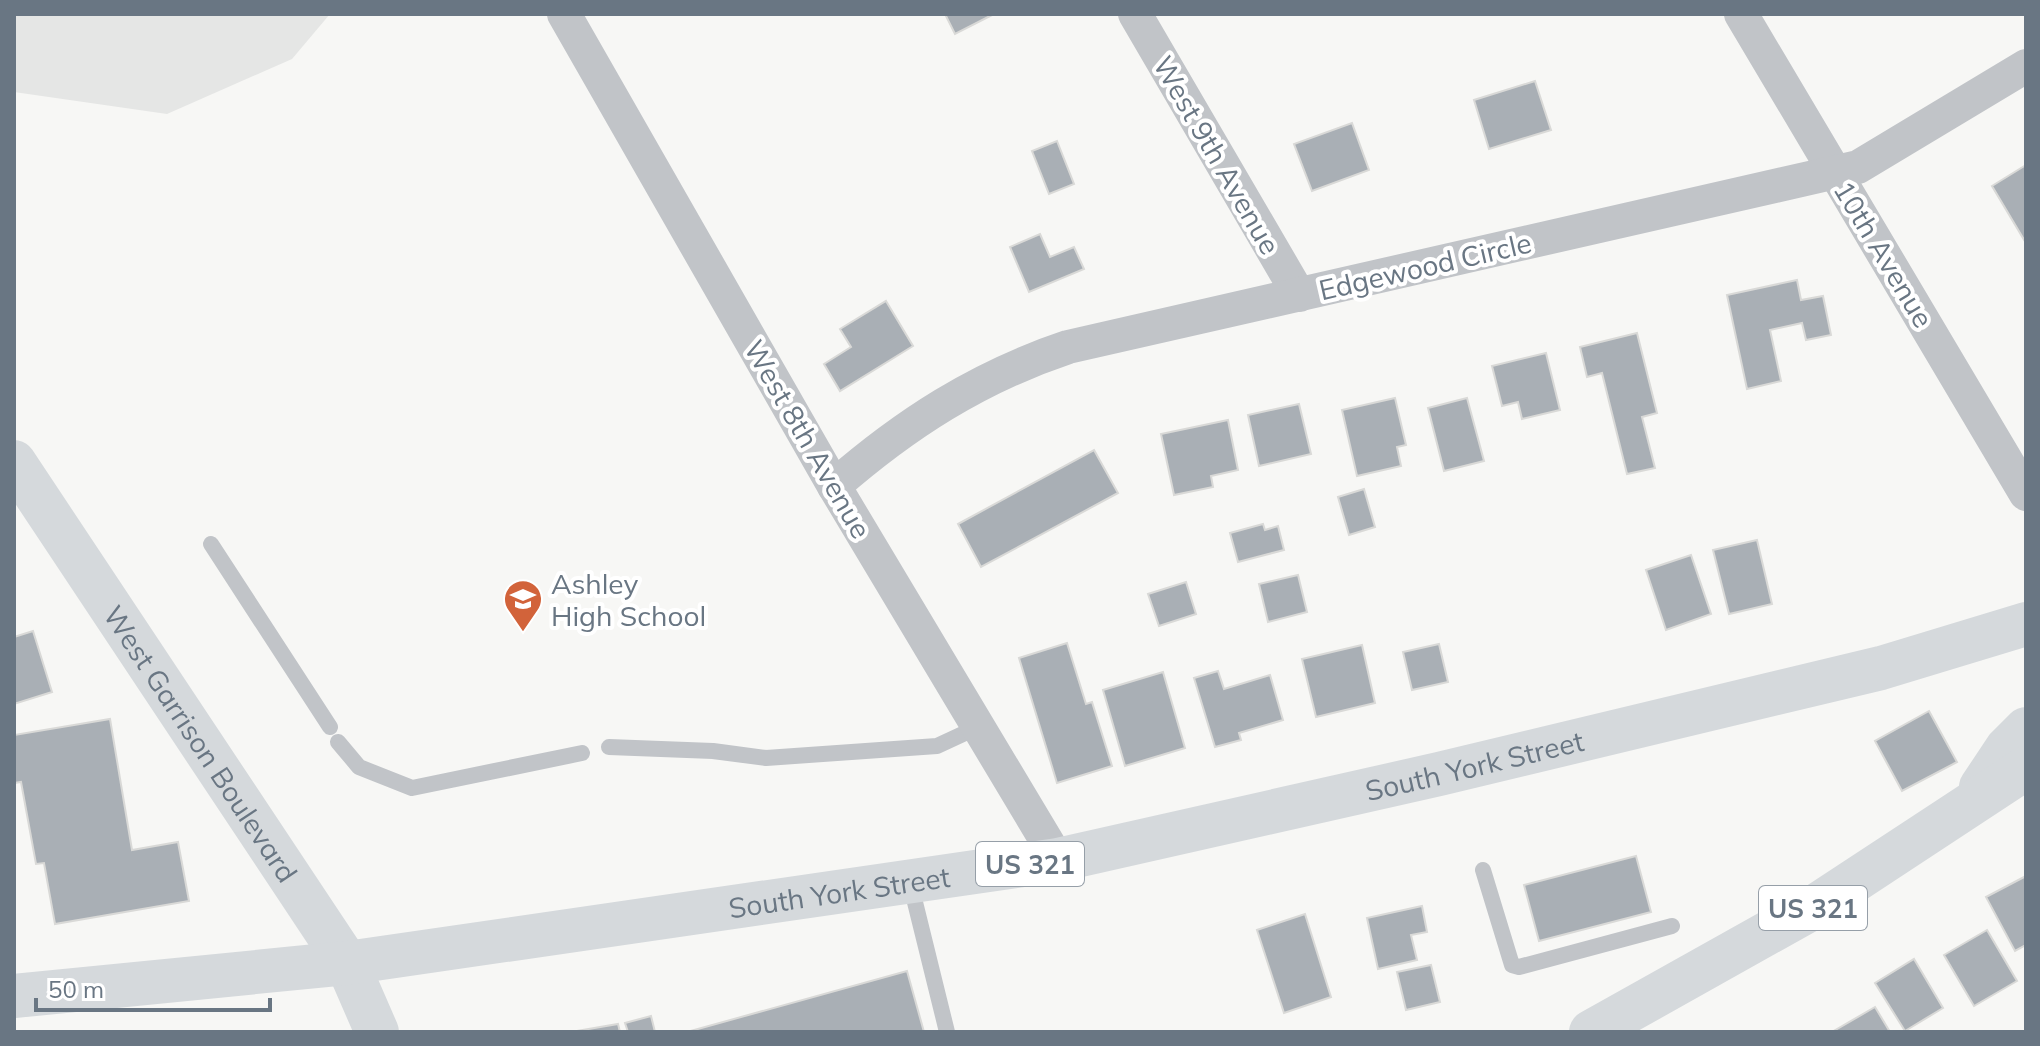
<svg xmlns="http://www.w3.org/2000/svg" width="2040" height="1046" viewBox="0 0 2040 1046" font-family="Mulish,sans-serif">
<rect width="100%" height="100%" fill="#f7f7f5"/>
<!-- built -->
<path fill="#e5e6e5" d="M14 14H330L292 59 167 114 14 92Z"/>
<!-- building -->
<g fill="#a9afb5" stroke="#d9d9d7" stroke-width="2">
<path d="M945 14H994L955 34Z"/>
<path d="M1535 81 1551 130 1489 149 1474 100Z"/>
<path d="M1352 123 1369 170 1312 191 1294 144Z"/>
<path d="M1057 141 1074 184 1049 194 1032 151Z"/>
<path d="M2026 165V243L1992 186Z"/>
<path d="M1040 234 1050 257 1074 247 1084 269 1029 292 1010 247Z"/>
<path d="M1797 280 1801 300 1823 296 1831 335 1806 340 1802 323 1770 330 1781 381 1747 389 1727 295Z"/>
<path d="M886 301 913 346 840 391 824 364 851 347 840 329Z"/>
<path d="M1637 333 1657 413 1642 417 1655 468 1627 474 1602 373 1587 377 1580 347Z"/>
<path d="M1546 353 1560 410 1522 419 1518 402 1502 406 1492 366Z"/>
<path d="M1395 398 1406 445 1397 447 1401 466 1357 476 1342 410Z"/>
<path d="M1467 398 1484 461 1444 471 1428 408Z"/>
<path d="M1299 404 1311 454 1259 466 1248 415Z"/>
<path d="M1228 420 1238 470 1211 476 1213 487 1174 495 1161 434Z"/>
<path d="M1094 450 1118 493 981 567 958 524Z"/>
<path d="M1364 489 1375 527 1349 535 1338 497Z"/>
<path d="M1263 524 1265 530 1278 526 1284 550 1238 562 1230 533Z"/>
<path d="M1757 540 1772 604 1729 614 1713 550Z"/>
<path d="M1691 555 1711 614 1666 630 1646 570Z"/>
<path d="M1298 575 1307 612 1268 622 1259 584Z"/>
<path d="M1186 582 1196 614 1159 626 1148 594Z"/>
<path d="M33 631 52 692 14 704V637Z"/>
<path d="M1067 643 1086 704 1092 702 1112 766 1057 783 1019 658Z"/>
<path d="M1439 644 1448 682 1412 690 1403 652Z"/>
<path d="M1362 645 1375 703 1316 717 1302 659Z"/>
<path d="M1218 671 1224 689 1270 675 1283 720 1239 733 1241 740 1215 747 1194 678Z"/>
<path d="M1163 672 1185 748 1125 766 1103 690Z"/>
<path d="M1929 711 1957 762 1902 791 1875 741Z"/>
<path d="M110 719 132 850 178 842 189 901 55 924 44 863 36 864 21 782 14 783V735Z"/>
<path d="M1636 856 1651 912 1539 941 1524 885Z"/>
<path d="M2026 876V945L2015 951 1986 897Z"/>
<path d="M1422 906 1427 932 1411 935 1417 960 1378 969 1367 918Z"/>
<path d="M1305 914 1331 997 1284 1013 1257 930Z"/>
<path d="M1987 930 2017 981 1974 1006 1944 955Z"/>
<path d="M1914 959 1943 1008 1905 1031 1875 983Z"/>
<path d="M1431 965 1440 1002 1406 1010 1397 972Z"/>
<path d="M907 971 924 1032H687Z"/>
<path d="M1875 1007 1890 1032H1832Z"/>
<path d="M651 1016 655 1032H628L625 1023Z"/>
<path d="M618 1024 620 1032H571Z"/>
</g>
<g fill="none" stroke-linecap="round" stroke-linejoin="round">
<!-- service -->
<g stroke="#c1c4c8" stroke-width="16">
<path d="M211 544 330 727"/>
<path d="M338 742 359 767 412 788 582 753"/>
<path d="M609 747 713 751 766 758 937 746 978 727"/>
<path d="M1483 870 1512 965 1519 967 1672 926"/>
<path d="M910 882 947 1032"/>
</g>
<!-- minor -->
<g stroke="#c1c4c8" stroke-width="34">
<path d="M564 14 834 486 1058 860"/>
<path d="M1135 14 1299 295"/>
<path d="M1741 14 2026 494"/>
<path d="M834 486C905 424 978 377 1068 347L1858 167 2026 66"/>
</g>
<!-- secondary -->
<path stroke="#d5d9dc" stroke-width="44" id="s1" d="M14 462 347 963 377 1032"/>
<!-- primary -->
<g stroke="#d5d9dc" stroke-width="44">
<path d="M1981 787 2007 748 2026 729"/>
<path id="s2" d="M14 996 347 963 1058 860 1439 774 1881 668 2026 624"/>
<path d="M1591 1032 1816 906 2026 768"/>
</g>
</g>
<!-- icons -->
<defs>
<symbol id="school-pin" viewBox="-11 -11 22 30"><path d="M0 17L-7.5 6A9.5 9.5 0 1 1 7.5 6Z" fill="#d2633a" stroke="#fff"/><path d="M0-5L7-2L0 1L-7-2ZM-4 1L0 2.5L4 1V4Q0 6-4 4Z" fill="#fff"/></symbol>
</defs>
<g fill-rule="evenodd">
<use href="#school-pin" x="501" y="577" width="44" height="60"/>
</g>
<g text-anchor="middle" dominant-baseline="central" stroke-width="8" stroke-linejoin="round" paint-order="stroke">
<!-- shield labels -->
<g fill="#fff" stroke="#969fa8" stroke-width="2">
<rect x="976" y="842" width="108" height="44" rx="6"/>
<rect x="1759" y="886" width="108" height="44" rx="6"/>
</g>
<g font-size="26" font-weight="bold" fill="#697683">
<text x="1030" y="864">US 321</text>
<text x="1813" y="908">US 321</text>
</g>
<!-- street labels -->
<g font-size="28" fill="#697683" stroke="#fff">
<text transform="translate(1217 155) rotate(60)">West 9th Avenue</text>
<text transform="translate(1884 254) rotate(59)">10th Avenue</text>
<text transform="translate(1425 266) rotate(-13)">Edgewood Circle</text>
<text transform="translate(808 439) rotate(60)">West 8th Avenue</text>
<text stroke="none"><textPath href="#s1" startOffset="338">West Garrison Boulevard</textPath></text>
<text stroke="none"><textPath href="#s2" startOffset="1480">South York Street</textPath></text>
<text stroke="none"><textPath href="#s2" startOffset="832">South York Street</textPath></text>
</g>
<!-- poi labels -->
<g font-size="28" fill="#697683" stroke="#fff" text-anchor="start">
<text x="551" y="583">Ashley<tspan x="551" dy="32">High School</tspan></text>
</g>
</g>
<!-- border -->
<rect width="2040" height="1046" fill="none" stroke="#697683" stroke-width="32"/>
<!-- scale -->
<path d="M36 998v12h234v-12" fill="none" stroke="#697683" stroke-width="4"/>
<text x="48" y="998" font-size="24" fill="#697683" stroke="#ffffff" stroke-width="6" paint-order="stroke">50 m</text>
</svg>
